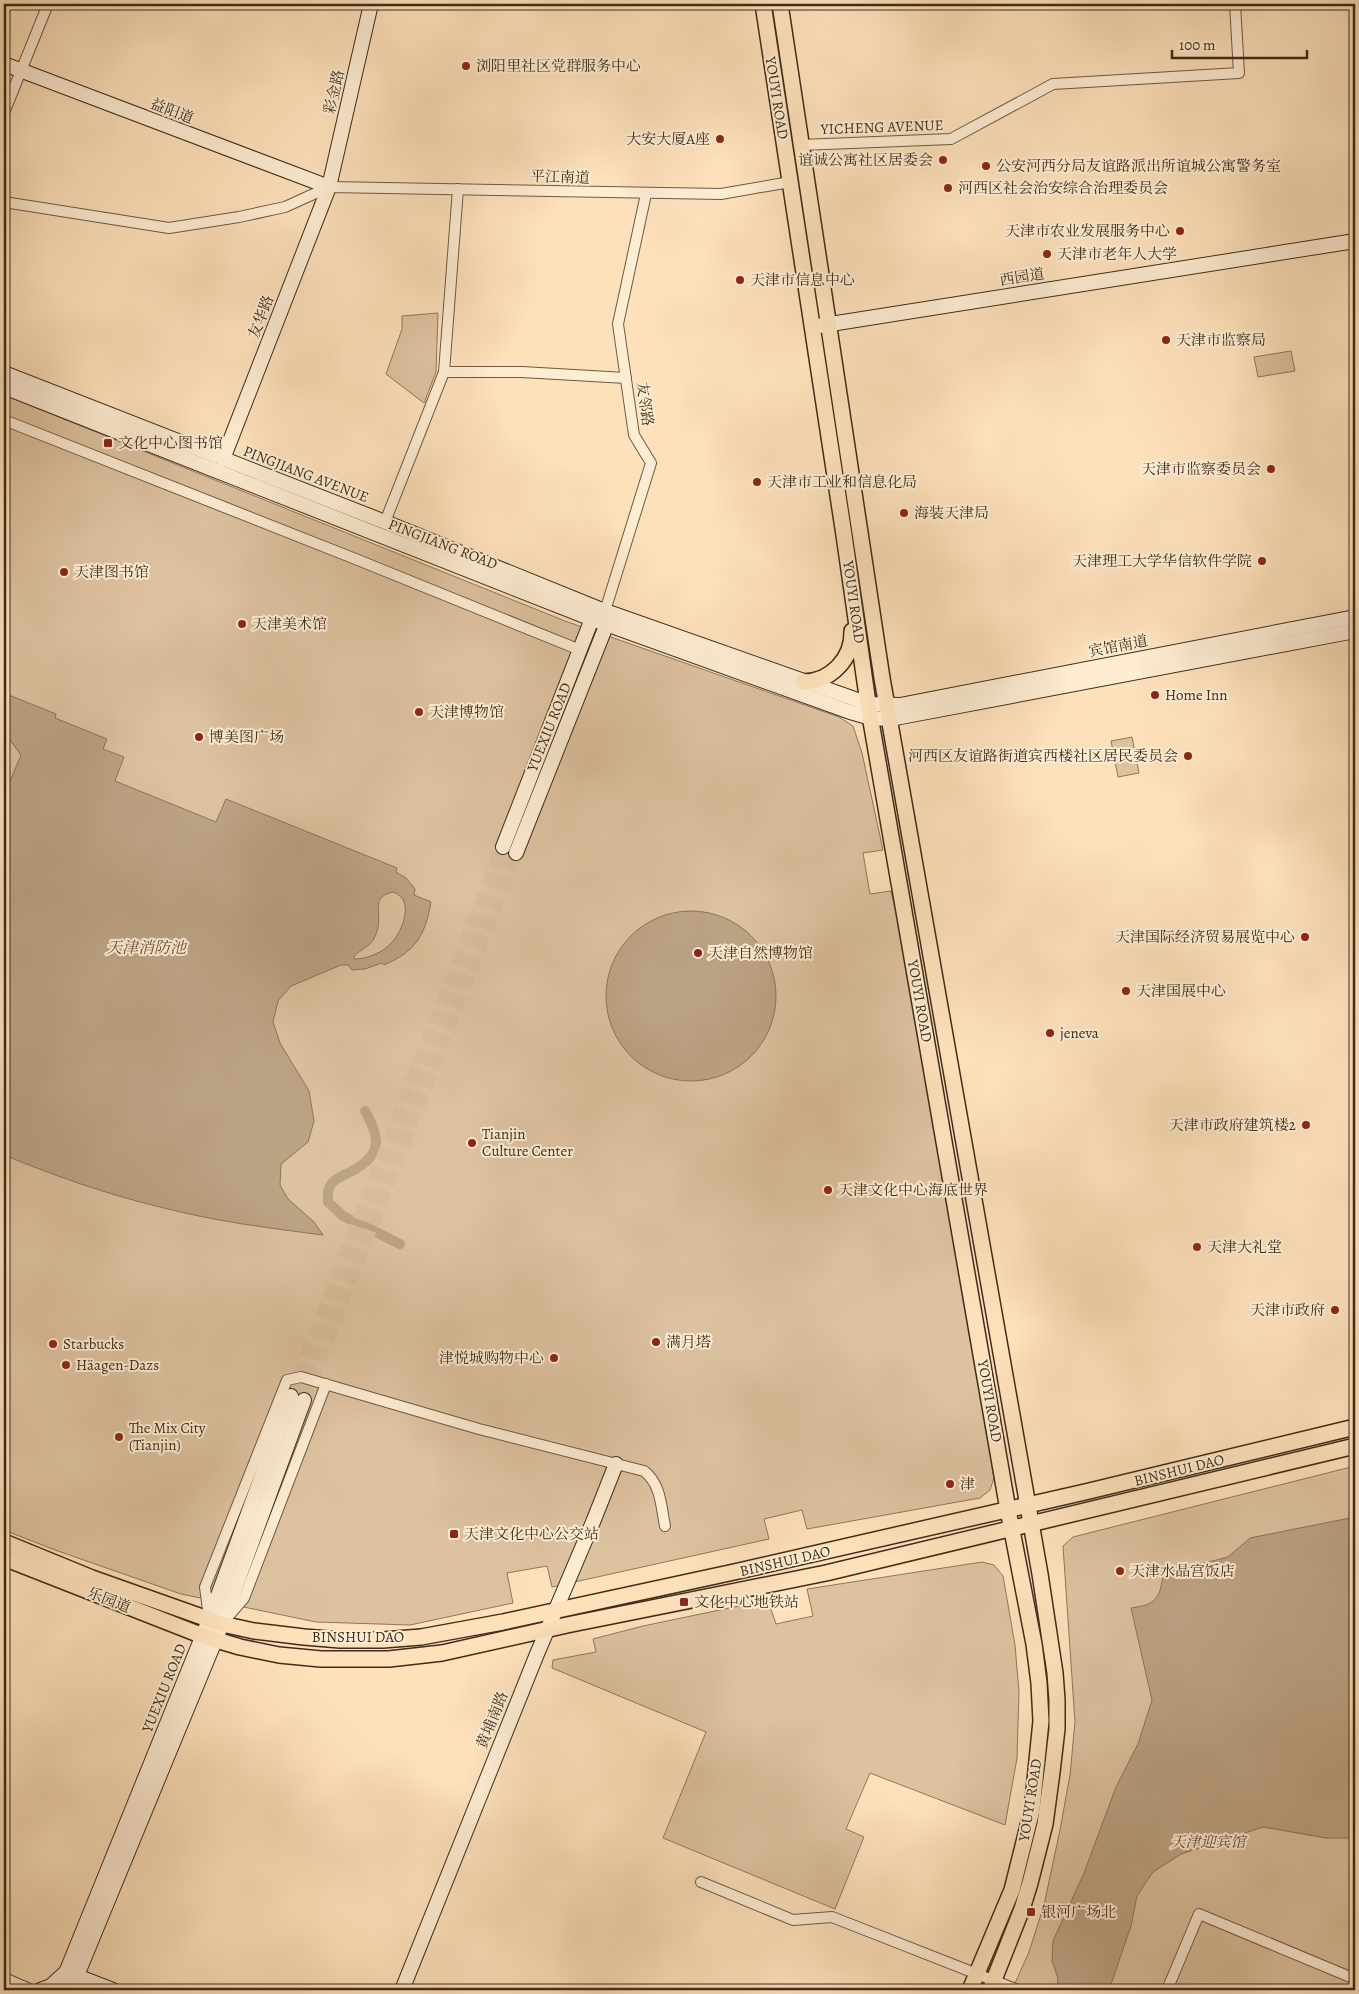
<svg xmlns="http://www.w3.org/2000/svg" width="1359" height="1994" viewBox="0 0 1359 1994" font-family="Alegreya,'Noto Serif SC',serif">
<rect width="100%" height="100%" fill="#fde1bb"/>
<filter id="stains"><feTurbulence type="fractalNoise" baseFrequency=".004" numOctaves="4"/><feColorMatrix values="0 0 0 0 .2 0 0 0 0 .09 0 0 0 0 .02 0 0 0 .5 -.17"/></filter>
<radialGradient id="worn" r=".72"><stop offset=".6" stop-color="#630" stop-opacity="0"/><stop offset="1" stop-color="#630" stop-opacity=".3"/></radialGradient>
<!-- green -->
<g fill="#ddc2a0" stroke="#8e775d">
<path d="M438 313 436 372 424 403 386 374 402 329V316Z"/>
<path d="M1291 351 1295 371 1258 377 1254 357Z"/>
<path d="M4 395 565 621 839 717 853 726 862 753 883 850 863 853 870 894 891 891 913 985 994 1478 990 1490 980 1498 807 1529 802 1510 764 1519 769 1539 552 1587 547 1566 507 1573 513 1603 410 1625 316 1622 181 1594 55 1550 4 1530Z"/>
<path d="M1132 737 1139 773 1118 777 1111 741Z"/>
<path d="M1355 1466V1990H1012L1029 1952 1044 1905 1060 1830 1070 1775 1075 1722 1063 1546 1073 1537Z"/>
<path d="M982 1562 994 1565 1003 1576 1015 1645 1019 1692 1017 1758 1005 1825 870 1773 846 1829 864 1837 835 1909 663 1838 706 1732 552 1668 553 1660 596 1652 593 1639 643 1626 768 1600 776 1624 813 1616 807 1589Z"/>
</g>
<!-- water -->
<g fill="#bca384" stroke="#8a735a" fill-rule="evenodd">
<path d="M4 693 56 714 55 718 107 739 103 749 124 757 115 781 216 822 226 799 397 868 396 872 406 878 415 889 414 895 431 902C425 936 416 951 384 965L382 963 365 969 352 970 348 965H341L291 986 278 1001 273 1022 280 1043 309 1091 314 1121 308 1142 281 1164 280 1185 288 1199 314 1222 323 1235C268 1228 213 1221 160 1207 106 1194 55 1176 4 1155V796L21 755 4 732ZM393 892C417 899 401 937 387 947 379 954 365 959 354 959V956C364 947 373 946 377 931 383 913 369 897 393 892Z"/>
<circle cx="691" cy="996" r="85"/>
<path d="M1355 1517V1838H1326L1263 1827 1181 1854 1153 1872 1137 1896 1131 1926 1109 1990H1057L1058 1978 1052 1961 1053 1941 1084 1873 1116 1787 1138 1744 1152 1700 1131 1608C1143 1606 1154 1605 1159 1593 1162 1586 1161 1580 1165 1573L1228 1557 1250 1538Z"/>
</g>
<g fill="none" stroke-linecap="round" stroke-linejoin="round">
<!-- canal -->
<path stroke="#bca384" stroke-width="10" d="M365 1111C381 1139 382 1155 352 1171 345 1175 336 1178 332 1183 327 1189 328 1195 328 1202L343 1216 400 1244"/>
<!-- secondary-tunnel -->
<g stroke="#d7bd9b" stroke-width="14" stroke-dasharray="14 7" stroke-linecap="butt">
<path d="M291 1396 503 847"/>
<path d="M304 1400 516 853"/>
</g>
<defs>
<g id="street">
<path d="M4 113 48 4"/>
<path d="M801 145 951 139 1053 84 1239 73 1235 4"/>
<path d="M4 202 169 228 239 217 285 207 329 187 721 194 790 182"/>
<path d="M444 372H522L626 378"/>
<path d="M4 420 358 560 580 650"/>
<path d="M385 522 444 372 458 189"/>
<path d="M605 611 651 463 634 435 618 324 646 194"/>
<path d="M209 1618 205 1587 287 1380 301 1377 479 1429 644 1471C661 1484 661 1506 665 1526"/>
<path d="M227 1618 244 1598 326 1384"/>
<path d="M701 1882 793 1920 832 1917 1018 1990"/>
<path d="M1167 1990 1199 1914 1355 1979"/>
</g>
<g id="secondary">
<path d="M4 64 329 187"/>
<path d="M818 326 1355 241"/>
<path d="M4 373 385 522 597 608 869 704 900 705 1355 617"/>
<path d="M4 387 592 619 850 712 871 718 890 719 1355 631"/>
<path d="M223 459 329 187 371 4"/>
<path d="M503 847 595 611"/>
<path d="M516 853 610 616"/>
<path d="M69 1973 113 1990"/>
<path d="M4 1980 27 1990"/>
<path d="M40 1990 51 1986 64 1974"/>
<path d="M59 1990 209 1620 291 1396"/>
<path d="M71 1990 222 1624 304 1400"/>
<path d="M402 1990 537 1654 593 1522 616 1464"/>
</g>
<g id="primary">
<path d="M763 4 844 535 869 710 1008 1510 1034 1644 1039 1683 1041 1721 1032 1810 1012 1890 970 1990"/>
<path d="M780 4 882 678 1040 1574 1055 1673 1057 1700V1729L1052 1772 1045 1824 1030 1883 1022 1909 990 1990"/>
<path d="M803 682C830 682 853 659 852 631"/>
<path d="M4 1542 92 1578 222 1624 254 1631 304 1637 340 1640H383L421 1637 503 1622 734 1572 1085 1492 1355 1427"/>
<path d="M4 1558 203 1636 240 1647 279 1655 321 1659H389L442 1653 567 1625 826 1573 1355 1446"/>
</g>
</defs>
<!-- street casing -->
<use href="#street" stroke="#6e5942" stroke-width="12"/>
<!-- secondary casing -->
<use href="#secondary" stroke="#3f2c1a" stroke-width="16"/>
<!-- primary casing -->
<use href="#primary" stroke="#3f2c1a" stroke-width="18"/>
<!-- street -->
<use href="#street" stroke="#feecd3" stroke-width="10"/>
<!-- secondary -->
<use href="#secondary" stroke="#feecd3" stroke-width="14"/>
<!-- primary -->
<use href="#primary" stroke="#fde1bb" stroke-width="15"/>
</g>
<!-- markers -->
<g fill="#8f2418" stroke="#feecd3" stroke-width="2">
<circle cx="466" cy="66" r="5"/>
<circle cx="720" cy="139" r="5"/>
<circle cx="943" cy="160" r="5"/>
<circle cx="986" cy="166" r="5"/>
<circle cx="948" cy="188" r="5"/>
<circle cx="1180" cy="231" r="5"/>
<circle cx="1047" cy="254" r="5"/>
<circle cx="740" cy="280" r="5"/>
<circle cx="1166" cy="340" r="5"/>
<rect x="103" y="438" width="10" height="10" rx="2.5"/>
<circle cx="1271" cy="469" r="5"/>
<circle cx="757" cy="482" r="5"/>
<circle cx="904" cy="513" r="5"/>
<circle cx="1262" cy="561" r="5"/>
<circle cx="64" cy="572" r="5"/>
<circle cx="242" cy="624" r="5"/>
<circle cx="1155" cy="695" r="5"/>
<circle cx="419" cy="712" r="5"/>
<circle cx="199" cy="737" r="5"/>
<circle cx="1188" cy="756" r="5"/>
<circle cx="1305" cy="937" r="5"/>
<circle cx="698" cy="953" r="5"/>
<circle cx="1126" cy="991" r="5"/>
<circle cx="1050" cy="1033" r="5"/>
<circle cx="1306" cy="1125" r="5"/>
<circle cx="472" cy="1143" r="5"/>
<circle cx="828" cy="1190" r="5"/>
<circle cx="1197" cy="1247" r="5"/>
<circle cx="1335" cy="1310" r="5"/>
<circle cx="656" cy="1342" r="5"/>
<circle cx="53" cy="1344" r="5"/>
<circle cx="554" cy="1358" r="5"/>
<circle cx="66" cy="1365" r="5"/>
<circle cx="119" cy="1437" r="5"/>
<circle cx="950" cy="1484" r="5"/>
<rect x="449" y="1529" width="10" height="10" rx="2.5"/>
<circle cx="1120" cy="1571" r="5"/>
<rect x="679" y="1597" width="10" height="10" rx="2.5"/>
<rect x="1026" y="1907" width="10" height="10" rx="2.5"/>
</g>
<g text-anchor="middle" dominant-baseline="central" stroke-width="4" stroke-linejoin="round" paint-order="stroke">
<!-- poi labels -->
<g font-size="15" fill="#3f2c1a" stroke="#feecd3" text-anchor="start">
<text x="476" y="66">浏阳里社区党群服务中心</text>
<text x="710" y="139" text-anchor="end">大安大厦A座</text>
<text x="933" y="160" text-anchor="end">谊诚公寓社区居委会</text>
<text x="996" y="166">公安河西分局友谊路派出所谊城公寓警务室</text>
<text x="958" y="188">河西区社会治安综合治理委员会</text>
<text x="1170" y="231" text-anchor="end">天津市农业发展服务中心</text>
<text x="1057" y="254">天津市老年人大学</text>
<text x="750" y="280">天津市信息中心</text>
<text x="1176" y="340">天津市监察局</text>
<text x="118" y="443">文化中心图书馆</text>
<text x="1261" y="469" text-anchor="end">天津市监察委员会</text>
<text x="767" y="482">天津市工业和信息化局</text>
<text x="914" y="513">海装天津局</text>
<text x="1252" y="561" text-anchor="end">天津理工大学华信软件学院</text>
<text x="74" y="572">天津图书馆</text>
<text x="252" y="624">天津美术馆</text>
<text x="1165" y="695">Home Inn</text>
<text x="429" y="712">天津博物馆</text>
<text x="209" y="737">博美图广场</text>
<text x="1178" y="756" text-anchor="end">河西区友谊路街道宾西楼社区居民委员会</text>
<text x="1295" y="937" text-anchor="end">天津国际经济贸易展览中心</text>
<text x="708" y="953">天津自然博物馆</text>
<text x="1136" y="991">天津国展中心</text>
<text x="1060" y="1033">jeneva</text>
<text x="1296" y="1125" text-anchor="end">天津市政府建筑楼2</text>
<text x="482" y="1134">Tianjin<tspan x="482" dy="17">Culture Center</tspan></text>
<text x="838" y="1190">天津文化中心海底世界</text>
<text x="1207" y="1247">天津大礼堂</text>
<text x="1325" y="1310" text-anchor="end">天津市政府</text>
<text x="666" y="1342">满月塔</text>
<text x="63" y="1344">Starbucks</text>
<text x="544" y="1358" text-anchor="end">津悦城购物中心</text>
<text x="76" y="1365">Häagen-Dazs</text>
<text x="129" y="1428">The Mix City<tspan x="129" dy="17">(Tianjin)</tspan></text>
<text x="960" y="1484">津</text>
<text x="464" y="1534">天津文化中心公交站</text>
<text x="1130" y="1571">天津水晶宫饭店</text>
<text x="694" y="1602">文化中心地铁站</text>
<text x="1041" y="1912">银河广场北</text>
</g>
<!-- street labels -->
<g font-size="15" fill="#3f2c1a" stroke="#feecd3">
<text transform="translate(334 92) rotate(-77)">彩金路</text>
<text transform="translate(777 98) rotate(81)">YOUYI ROAD</text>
<text transform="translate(172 111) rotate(21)">益阳道</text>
<text transform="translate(882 127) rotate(-2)">YICHENG AVENUE</text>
<text transform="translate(560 177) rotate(2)">平江南道</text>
<text transform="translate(1022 277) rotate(-9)">西园道</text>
<text transform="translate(261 317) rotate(-69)">友华路</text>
<text transform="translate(645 404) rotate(82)">友邻路</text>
<text transform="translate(306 474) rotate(21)">PINGJIANG AVENUE</text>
<text transform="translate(443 544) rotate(21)">PINGJIANG ROAD</text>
<text transform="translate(854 602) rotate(82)">YOUYI ROAD</text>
<text transform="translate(1118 646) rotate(-11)">宾馆南道</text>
<text transform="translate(549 727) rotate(-68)">YUEXIU ROAD</text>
<text transform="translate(920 1001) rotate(80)">YOUYI ROAD</text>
<text transform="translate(990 1401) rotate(80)">YOUYI ROAD</text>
<text transform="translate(1179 1470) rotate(-14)">BINSHUI DAO</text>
<text transform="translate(785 1561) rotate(-13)">BINSHUI DAO</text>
<text transform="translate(109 1600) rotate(21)">乐园道</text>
<text x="358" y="1637">BINSHUI DAO</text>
<text transform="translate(164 1688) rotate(-68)">YUEXIU ROAD</text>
<text transform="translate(492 1720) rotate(-68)">黄埔南路</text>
<text transform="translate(1030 1800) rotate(-81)">YOUYI ROAD</text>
</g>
<!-- park labels -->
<g font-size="15" font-style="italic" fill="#5f4a35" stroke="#feecd3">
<text x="1208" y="1842">天津迎宾馆</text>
</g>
<!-- water labels -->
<g font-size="16" font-style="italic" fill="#64503a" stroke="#feecd3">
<text x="146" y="948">天津消防池</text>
</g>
</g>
<!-- margin -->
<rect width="1359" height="1994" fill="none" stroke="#fde1bb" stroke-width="20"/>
<rect x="5" y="5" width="1349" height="1984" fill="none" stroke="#3f2c1a" stroke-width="2.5"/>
<rect x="10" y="10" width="1339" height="1974" fill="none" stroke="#3f2c1a"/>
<!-- scale -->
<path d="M1172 50v8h135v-8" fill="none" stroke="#3f2c1a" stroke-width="2.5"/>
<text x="1179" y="50" font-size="15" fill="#3f2c1a" stroke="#feecd3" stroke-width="4" paint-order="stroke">100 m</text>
<rect width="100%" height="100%" filter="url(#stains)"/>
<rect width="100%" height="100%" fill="url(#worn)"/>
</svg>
